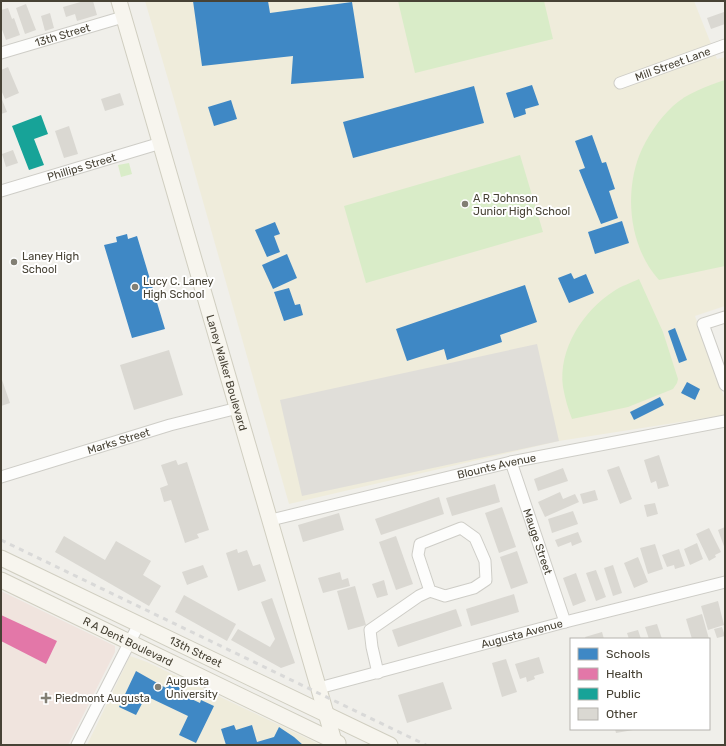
<svg xmlns="http://www.w3.org/2000/svg" width="726" height="746" viewBox="0 0 726 746" font-family="Rubik,sans-serif">
<rect width="100%" height="100%" fill="#f0efea"/>
<!-- education -->
<g fill="#efecdb">
<path d="M145 1H694L717 59 725 57V306L695 316 725 400V415L559 441 289 504 175 103Z"/>
<path d="M130 656 147 662 321 745H87Z"/>
</g>
<!-- medical -->
<path fill="#f0e4de" d="M1 591 115 646V652L68 745H1Z"/>
<!-- green -->
<g fill="#d9ecc8">
<path d="M398 1H544L553 39 415 73Z"/>
<path d="M725 80V266L659 280C630 248 624 196 639 156 646 138 659 119 673 106 687 93 707 86 725 80Z"/>
<path d="M520 155 543 232 366 283 344 206Z"/>
<path d="M129 163 132 174 121 177 118 165Z"/>
<path d="M639 279 663 332 678 379 677 383 673 389 628 407 572 419C568 409 565 398 563 387 558 349 583 311 614 291 621 286 631 283 639 279Z"/>
</g>
<!-- parking -->
<path fill="#e0ded9" d="M537 344 559 441 302 496 280 400Z"/>
<!-- schools -->
<g fill="#3f88c5">
<path d="M193 1H268L270 13 352 2 364 78 291 84 293 56 202 66Z"/>
<path d="M532 85 539 105 525 109 526 114 514 118 506 93Z"/>
<path d="M474 86 484 123 353 158 343 122Z"/>
<path d="M231 100 237 119 214 126 208 107Z"/>
<path d="M592 135 602 163 606 162 615 189 609 191 618 218 601 224 579 170 585 168 575 141Z"/>
<path d="M622 221 629 243 595 254 588 232Z"/>
<path d="M275 222 280 234 274 236 280 252 267 257 255 230Z"/>
<path d="M127 234 128 239 137 236 165 329 132 338 104 245 117 242 116 237Z"/>
<path d="M287 254 297 278 273 289 262 265Z"/>
<path d="M571 273 574 279 586 274 594 293 569 303 558 278Z"/>
<path d="M525 285 537 322 500 335 502 342 447 360 444 349 407 361 396 329Z"/>
<path d="M289 288 295 305 300 304 303 315 284 321 274 292Z"/>
<path d="M675 328 687 360 679 363 668 331Z"/>
<path d="M687 382 700 389 695 400 681 393Z"/>
<path d="M660 397 664 405 634 420 630 412Z"/>
<path d="M136 671 166 688 170 681 184 687 181 694 200 703 201 700 214 706 196 743 179 735 188 716 146 696 136 715 119 707Z"/>
<path d="M234 725 236 730 252 725 257 742 274 737 279 727 294 737 303 745H226L221 729Z"/>
</g>
<!-- health -->
<path fill="#e377a8" d="M1 615 57 641 46 664 1 641Z"/>
<!-- public -->
<path fill="#17a398" d="M41 115 48 134 34 139 44 165 29 170 12 126Z"/>
<!-- building -->
<g fill="#dad8d2">
<path d="M84 1H93L97 15 77 21 75 14 66 17 63 7Z"/>
<path d="M26 4 36 30 25 34 16 8Z"/>
<path d="M8 8 12 19 14 18 20 35 6 40 1 27V10Z"/>
<path d="M724 12 725 24 711 29 707 18Z"/>
<path d="M50 13 54 28 45 31 41 16Z"/>
<path d="M8 67 19 93 5 99 1 90V70Z"/>
<path d="M120 93 124 105 105 111 101 99Z"/>
<path d="M1 97 7 112 1 114Z"/>
<path d="M69 126 78 154 64 158 55 131Z"/>
<path d="M13 150 18 163 6 167 2 154Z"/>
<path d="M169 350 183 395 134 410 120 365Z"/>
<path d="M1 377 10 403 1 406Z"/>
<path d="M659 455 669 486 658 489 656 481 651 483 644 460Z"/>
<path d="M176 460 178 465 187 462 209 530 197 534 199 538 185 543 171 500 164 502 160 488 168 485 161 465Z"/>
<path d="M619 466 632 499 620 504 607 470Z"/>
<path d="M563 468 568 481 538 491 534 479Z"/>
<path d="M495 484 500 502 452 516 446 498Z"/>
<path d="M595 490 598 500 583 504 580 494Z"/>
<path d="M560 492 563 499 575 494 579 502 545 517 538 502Z"/>
<path d="M439 497 444 514 381 535 375 519Z"/>
<path d="M655 503 658 514 647 517 644 505Z"/>
<path d="M502 507 516 547 499 553 485 513Z"/>
<path d="M573 511 578 524 552 533 548 519Z"/>
<path d="M339 513 344 530 303 542 298 525Z"/>
<path d="M725 527V549L718 530Z"/>
<path d="M709 528 721 552 715 555 716 557 709 561 696 534Z"/>
<path d="M578 532 582 542 572 546 571 542 558 547 555 540Z"/>
<path d="M64 536 105 560 116 541 151 561 143 575 161 586 149 606 55 552Z"/>
<path d="M396 536 413 584 396 590 379 542Z"/>
<path d="M697 543 703 559 690 565 684 549Z"/>
<path d="M655 544 663 569 648 574 640 548Z"/>
<path d="M237 549 238 553 247 550 253 566 260 564 266 581 238 591 226 553Z"/>
<path d="M679 549 685 566 675 569 674 565 667 567 662 555Z"/>
<path d="M517 551 528 583 511 589 500 557Z"/>
<path d="M638 557 648 582 634 588 624 563Z"/>
<path d="M203 565 208 577 187 585 182 572Z"/>
<path d="M613 565 622 593 613 596 604 568Z"/>
<path d="M596 570 606 597 596 601 586 573Z"/>
<path d="M340 572 342 580 348 578 350 586 323 593 318 578Z"/>
<path d="M576 573 586 601 573 606 563 578Z"/>
<path d="M384 580 388 595 377 598 372 584Z"/>
<path d="M355 586 366 625 348 630 337 591Z"/>
<path d="M514 594 519 612 471 626 466 609Z"/>
<path d="M184 595 236 624 227 641 175 612Z"/>
<path d="M272 598 295 663 281 668 231 640 238 629 270 647 275 639 261 602Z"/>
<path d="M718 601 724 625 708 630 701 606Z"/>
<path d="M456 609 462 626 398 647 392 630Z"/>
<path d="M702 614 709 639H692L686 619Z"/>
<path d="M657 624 662 639H649L645 627Z"/>
<path d="M722 627 725 636 717 638 714 629Z"/>
<path d="M638 630 641 639H629L627 633Z"/>
<path d="M602 632 604 639H586L585 637Z"/>
<path d="M539 657 544 673 534 676 535 679 527 682 526 677 520 679 515 664Z"/>
<path d="M506 659 517 692 502 697 492 663Z"/>
<path d="M443 682 452 709 407 723 398 695Z"/>
<path d="M615 729H633V730L616 733Z"/>
</g>
<g fill="none" stroke-linecap="round" stroke-linejoin="round">
<defs>
<g id="minor">
<path id="s1" d="M1 53 123 17"/>
<path id="s2" d="M620 83 725 45"/>
<path id="s3" d="M1 191 161 143"/>
<path d="M725 317 703 324 725 385"/>
<path id="s4" d="M511 462 565 622"/>
<path id="s5" d="M1 477 170 425 238 408"/>
<path id="s6" d="M271 520 511 462 725 421"/>
<path d="M378 673 372 647 370 630 419 596 430 591 445 596 474 588 486 580 485 561 475 538 461 528 420 544 418 555 430 591"/>
<path id="s7" d="M319 688 565 622 725 582"/>
<path d="M77 745 139 624"/>
</g>
<g id="secondary">
<path id="s8" d="M119 1 334 741"/>
<path id="s9" d="M1 558 390 745"/>
<path id="s10" d="M1 580 338 743"/>
</g>
</defs>
<!-- minor casing -->
<use href="#minor" stroke="#cecdc7" stroke-width="13"/>
<!-- secondary casing -->
<use href="#secondary" stroke="#d0cec0" stroke-width="17"/>
<!-- minor -->
<use href="#minor" stroke="#fdfdfc" stroke-width="11"/>
<!-- secondary -->
<use href="#secondary" stroke="#f7f5ee" stroke-width="15"/>
<!-- rail -->
<path stroke="#d9d9d8" stroke-width="3" stroke-dasharray="5 5" stroke-linecap="butt" d="M1 540 426 745"/>
</g>
<!-- markers -->
<g fill="#827f74" stroke="#fff" stroke-width="1.5">
<circle cx="465" cy="204" r="4"/>
<circle cx="14" cy="262" r="4"/>
<circle cx="135" cy="287" r="4"/>
<circle cx="158" cy="687" r="4"/>
<path d="M44 692h4v4h4v4h-4v4h-4v-4h-4v-4h4z"/>
</g>
<g text-anchor="middle" dominant-baseline="central" stroke-width="4" stroke-linejoin="round" paint-order="stroke">
<!-- street labels -->
<g font-size="11" fill="#474235" stroke="#fff">
<text stroke="none"><textPath href="#s1" startOffset="64">13th Street</textPath></text>
<text stroke="none"><textPath href="#s2" startOffset="56">Mill Street Lane</textPath></text>
<text stroke="none"><textPath href="#s3" startOffset="84">Phillips Street</textPath></text>
<text stroke="none"><textPath href="#s8" startOffset="387">Laney Walker Boulevard</textPath></text>
<text stroke="none"><textPath href="#s5" startOffset="123">Marks Street</textPath></text>
<text stroke="none"><textPath href="#s6" startOffset="232">Blounts Avenue</textPath></text>
<text stroke="none"><textPath href="#s4" startOffset="84">Mauge Street</textPath></text>
<text stroke="none"><textPath href="#s7" startOffset="210">Augusta Avenue</textPath></text>
<text stroke="none"><textPath href="#s10" startOffset="141">R A Dent Boulevard</textPath></text>
<text stroke="none"><textPath href="#s9" startOffset="216">13th Street</textPath></text>
</g>
<!-- poi labels -->
<g font-size="11" fill="#474235" stroke="#fff" text-anchor="start">
<text x="473" y="198">A R Johnson<tspan x="473" dy="13">Junior High School</tspan></text>
<text x="22" y="256">Laney High<tspan x="22" dy="13">School</tspan></text>
<text x="143" y="281">Lucy C. Laney<tspan x="143" dy="13">High School</tspan></text>
<text x="166" y="681">Augusta<tspan x="166" dy="13">University</tspan></text>
<text x="55" y="698">Piedmont Augusta</text>
</g>
</g>
<!-- border -->
<rect width="726" height="746" fill="none" stroke="#474235" stroke-width="4"/>
<!-- legend -->
<rect x="570" y="638" width="140" height="92" fill="#ffffff" stroke="#b5b3ae"/>
<rect x="578" y="648" width="20" height="12" fill="#3f88c5" stroke="#b5b3ae"/>
<text x="606" y="658" font-size="12" fill="#474235">Schools</text>
<rect x="578" y="668" width="20" height="12" fill="#e377a8" stroke="#b5b3ae"/>
<text x="606" y="678" font-size="12" fill="#474235">Health</text>
<rect x="578" y="688" width="20" height="12" fill="#17a398" stroke="#b5b3ae"/>
<text x="606" y="698" font-size="12" fill="#474235">Public</text>
<rect x="578" y="708" width="20" height="12" fill="#dad8d2" stroke="#b5b3ae"/>
<text x="606" y="718" font-size="12" fill="#474235">Other</text>
</svg>
